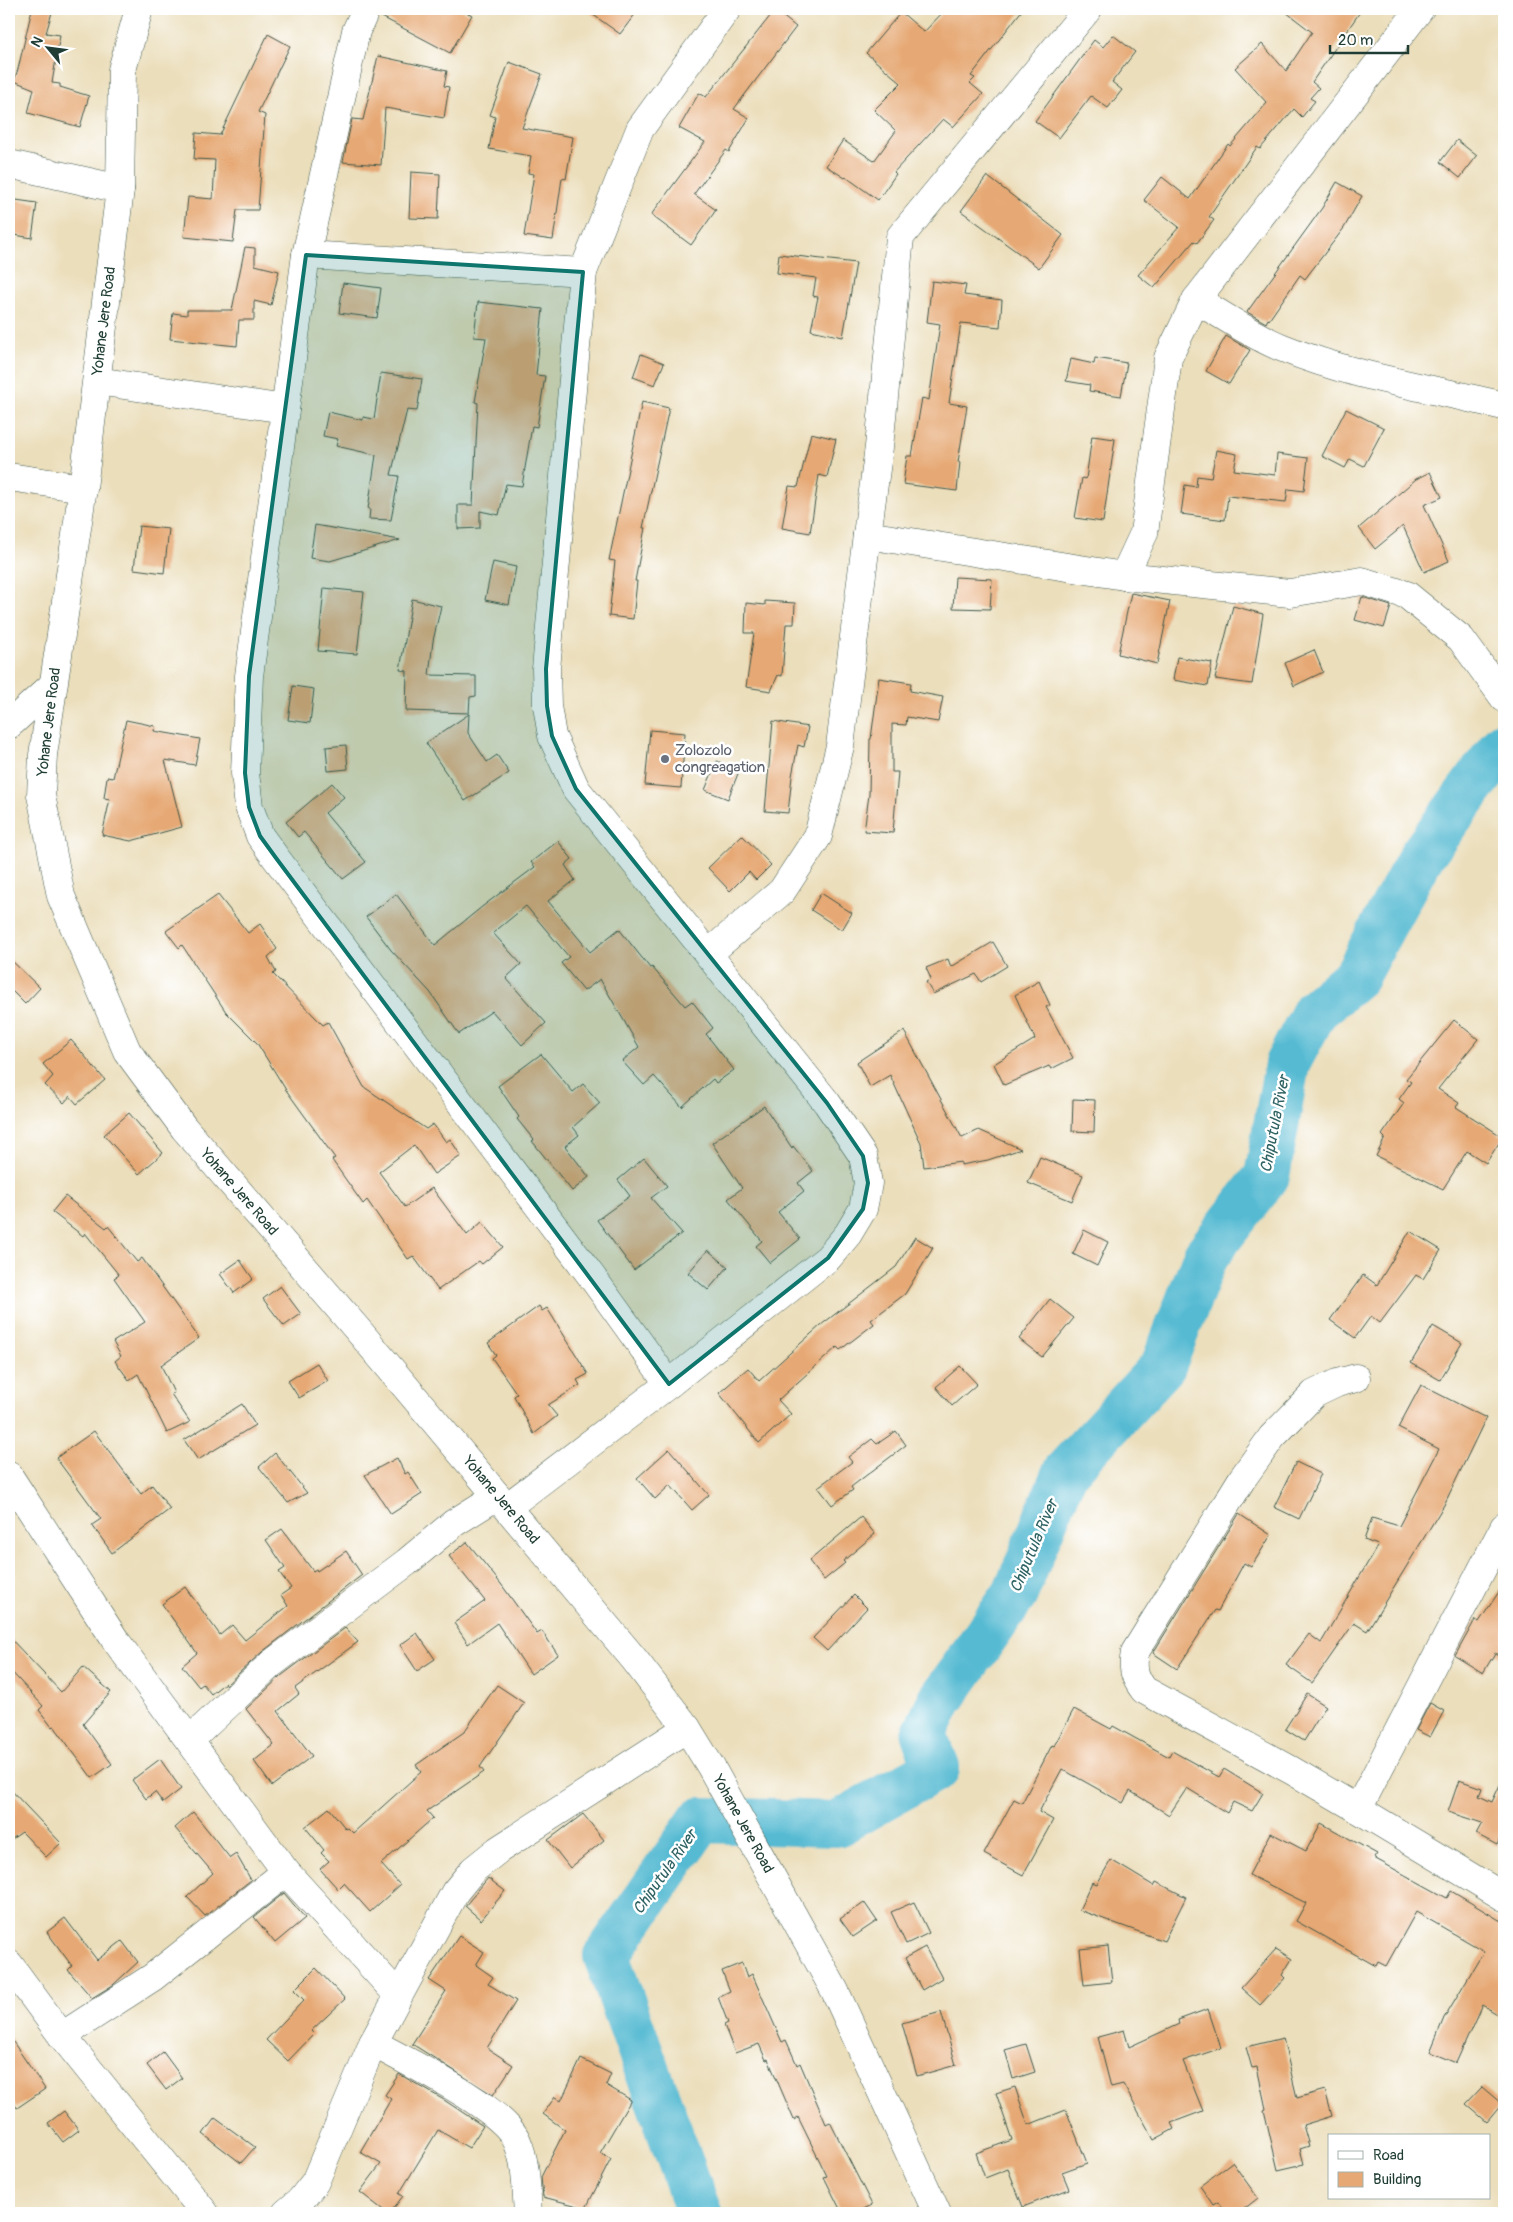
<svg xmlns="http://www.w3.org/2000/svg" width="1513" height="2222" viewBox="0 0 1513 2222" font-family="Pangolin,sans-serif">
<rect width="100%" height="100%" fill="#fff"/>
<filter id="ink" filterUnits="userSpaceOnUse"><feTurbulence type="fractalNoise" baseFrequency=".02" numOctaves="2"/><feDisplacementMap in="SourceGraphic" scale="10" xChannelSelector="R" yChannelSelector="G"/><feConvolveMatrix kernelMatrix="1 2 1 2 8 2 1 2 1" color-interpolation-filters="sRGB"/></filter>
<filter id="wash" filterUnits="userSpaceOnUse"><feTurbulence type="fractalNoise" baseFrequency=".0096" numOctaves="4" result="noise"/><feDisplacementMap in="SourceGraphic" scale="20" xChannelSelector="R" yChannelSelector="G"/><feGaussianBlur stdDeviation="1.12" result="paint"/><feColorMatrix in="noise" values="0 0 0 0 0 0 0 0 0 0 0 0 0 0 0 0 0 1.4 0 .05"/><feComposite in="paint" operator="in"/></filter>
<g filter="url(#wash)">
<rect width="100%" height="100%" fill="#ebdebb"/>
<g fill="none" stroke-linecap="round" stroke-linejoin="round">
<!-- river -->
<path stroke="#54bad2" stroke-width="46" d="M699 2213 606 1956 701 1820 837 1824 937 1768 924 1735 940 1701 1015 1594 1065 1472 1163 1366 1206 1255 1267 1176 1287 1064 1315 1011 1356 976 1421 856 1504 744"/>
</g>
<g id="blocks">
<!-- building -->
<g fill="#e6a975">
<path d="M32 9H53L46 33 60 35 52 83 60 84V87L89 96 80 127 28 113 34 89 14 81 18 69Z"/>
<path d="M381 9H460L472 15 450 53 380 16Z"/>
<path d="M585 9H639L620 34Z"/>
<path d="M946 9H1023L971 76 975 78 970 83 983 94 953 127 943 119 894 172 896 174 878 200 846 177 845 178 826 166 843 140 874 161 896 131 874 110 901 83 866 53 901 12 924 32Z"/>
<path d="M1282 9H1362L1312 82 1319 88 1310 98 1315 101 1302 117 1294 109 1260 149 1257 147 1209 217 1214 220 1197 243 1194 241 1154 288 1138 275 1179 227 1144 200 1162 177 1190 199 1228 144 1230 146 1267 103 1235 68 1262 44 1286 71 1312 32Z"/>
<path d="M775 10 796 27 734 109 749 118 729 152 726 150 694 194 716 210 691 245 651 215 705 142 679 128 699 93 706 97Z"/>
<path d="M268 34 290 46 258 112 265 115 258 210H237L233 242 184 237 188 197 213 199 215 160 194 159 196 133 220 135Z"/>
<path d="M1113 35 1135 52 1112 82 1122 90 1108 108 1091 96 1059 138 1035 121 1094 40 1103 47Z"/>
<path d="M378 56 447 71 444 86 449 87 444 118 385 108 381 165 343 162 352 119 363 120Z"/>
<path d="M509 62 542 74 522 128 573 137 566 179 562 178 553 240 524 236 534 174 528 173 531 156 489 149 495 117 490 115Z"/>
<path d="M1457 140 1477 156 1460 178 1440 162Z"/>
<path d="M411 172 440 174 438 219 409 218Z"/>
<path d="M987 176 1063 235 1039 268 961 211Z"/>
<path d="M1337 182 1362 196 1344 228 1305 279 1300 275 1269 320 1268 319 1266 323 1247 312 1322 208Z"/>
<path d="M9 199 37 203 32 238 9 234Z"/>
<path d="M245 247 255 248V265L279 271 271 305 254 301V320H239L237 346 170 339 173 313 187 315V310H232Z"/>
<path d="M779 254 856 263 843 337 811 330 818 297 813 296 816 278 777 273Z"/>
<path d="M932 281 966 285 964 295 1002 300 1000 327 961 323 949 403 967 406 958 462H960L957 491 903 484 907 456H912L922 398 929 400 940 324 927 322Z"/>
<path d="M343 283 381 288 377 318 339 313Z"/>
<path d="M478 302 543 309 536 375 545 376 537 427 532 426 522 486 506 484 499 515 480 511V528L458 529V505H473L478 403 475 402 486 338 474 337Z"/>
<path d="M1226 336 1250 350 1229 384 1206 371Z"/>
<path d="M641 354 664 363 655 385 633 377Z"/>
<path d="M1095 358 1127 363 1121 396 1089 391 1090 385 1066 381 1071 359 1094 364Z"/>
<path d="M381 373 422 379 417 411 407 410 391 475 399 476 391 520 369 519 370 509H368L376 455 336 446 338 439 323 436 328 412 363 420V417L374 419Z"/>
<path d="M642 402 669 408 643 528H645L635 581H637L633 619 609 616 615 561 609 560Z"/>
<path d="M1346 409 1384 428 1364 466 1350 459 1345 468 1322 456Z"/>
<path d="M811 433 836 439 827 477 819 475 810 533 782 528 789 486 798 487Z"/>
<path d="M1092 436 1115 439 1103 522 1075 518 1082 478 1086 479Z"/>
<path d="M1216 450 1237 454 1234 470 1275 475 1277 454 1308 458 1304 491 1288 489 1286 502 1228 496 1225 520 1181 514 1185 485 1196 487 1197 476 1211 478Z"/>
<path d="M1430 472 1442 497 1424 505 1449 561 1424 572 1403 526 1375 549 1359 528 1416 479Z"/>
<path d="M315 525 400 540 330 561 310 558Z"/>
<path d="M139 526 169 529 164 573 134 569Z"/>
<path d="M493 562 516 567 509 605 485 600Z"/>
<path d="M955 577 992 579 990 609 953 608Z"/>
<path d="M324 588 364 592 357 654 318 651Z"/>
<path d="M1131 593 1170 601 1157 664 1118 654Z"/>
<path d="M1362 597 1391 606 1384 628 1355 620Z"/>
<path d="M412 599 441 606 433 641 429 675 476 676V696L470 697 469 713 406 711 407 671 400 670Z"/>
<path d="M765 601 795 603 794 624H786L782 676 778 675 771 691 746 687 754 633H745L746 603 765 605Z"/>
<path d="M1233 606 1263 614 1252 684 1215 679Z"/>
<path d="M1314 650 1323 672 1294 686 1285 663Z"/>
<path d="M1177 657 1212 663 1208 686 1173 680Z"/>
<path d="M879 678 911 683 910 691 943 697 938 722 907 717 906 725 892 724V772H898L893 833 864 831 869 795 870 739H871Z"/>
<path d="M293 686 314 689 310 723 288 720Z"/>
<path d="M469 714 468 733 487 762 497 755 509 773 465 801 426 743Z"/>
<path d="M126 720 155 726 154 731 200 739 195 765 165 760 182 827 131 841 102 835 110 799 104 798 107 777 113 778Z"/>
<path d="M773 721 808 727 804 747 798 745 792 776 788 813 765 811Z"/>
<path d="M650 730 685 733 681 788 645 785Z"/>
<path d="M346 745 348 769 328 771 326 747Z"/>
<path d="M717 761 739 771 728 799 705 790Z"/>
<path d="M332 783 344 797 325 813 366 862 343 879 304 832 298 837 286 822Z"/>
<path d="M742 835 771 865 756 880 749 872 730 891 708 868Z"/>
<path d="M558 841 572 859 565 865 575 880 548 901 590 952 619 929 650 968 652 967 685 1006 692 1001 713 1028 706 1034 734 1070 716 1083 713 1079 682 1107 654 1076 644 1085 622 1061 639 1047 600 979 584 991 561 963 569 957 526 906 493 933 521 964 506 978 546 1023 522 1045 492 1011 459 1034 430 992 391 950 366 917 396 894 435 945 483 906 535 867 531 862Z"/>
<path d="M821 893 852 913 842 930 811 910Z"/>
<path d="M218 895 248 933 260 924 277 949 268 957 276 972 273 974 323 1025 328 1022 364 1087 426 1129 433 1124 446 1142 450 1139 461 1156 434 1174 414 1145 379 1172 405 1207 432 1188 467 1235 482 1222 503 1247 482 1264 479 1261 438 1290 413 1256 408 1259 367 1200 363 1204 351 1187 332 1160 335 1158 286 1090 257 1043 226 1012 182 945 179 948 166 931Z"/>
<path d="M993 942 1007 966 981 982 976 974 933 994 926 982 931 979 926 968 948 959 951 967Z"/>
<path d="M9 958 40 988 25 1004 9 988Z"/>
<path d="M1039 981 1050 1005 1046 1007 1073 1058 1051 1069 1049 1066 1004 1085 994 1064 1035 1039 1015 995Z"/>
<path d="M1454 1020 1478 1039 1438 1089 1459 1103 1456 1107 1503 1137 1486 1163 1467 1151 1443 1189 1376 1156 1385 1138 1382 1135 1404 1103 1399 1099 1411 1082 1406 1079Z"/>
<path d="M904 1031 962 1138 979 1130 1021 1149 988 1160 961 1165V1162L924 1167 921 1143 890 1075 870 1087 857 1062Z"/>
<path d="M71 1040 105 1080 77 1104 70 1096 64 1103 45 1085 53 1076 43 1064Z"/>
<path d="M541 1054 573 1092 583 1084 600 1103 573 1127 579 1135 565 1146 589 1177 572 1191 532 1141 534 1140 517 1119 519 1117 498 1086Z"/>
<path d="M1073 1099 1095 1100 1094 1132 1072 1131Z"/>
<path d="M764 1106 792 1148 793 1146 813 1171 798 1183 804 1191 778 1212 800 1239 770 1263 756 1246 762 1241 728 1199 742 1188 712 1143Z"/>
<path d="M129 1113 163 1153 139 1174 104 1135Z"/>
<path d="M1040 1157 1083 1175 1072 1201 1028 1183Z"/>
<path d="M644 1158 667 1186 651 1198 682 1233 634 1270 597 1220 630 1196 618 1180Z"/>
<path d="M65 1196 106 1228 108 1226 137 1262 142 1258 199 1338 161 1365 174 1393 171 1394 190 1422 167 1433 138 1374 129 1380 115 1361 121 1356 113 1342 145 1322 114 1278 119 1275 85 1233 83 1236 52 1212Z"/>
<path d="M1084 1230 1108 1242 1097 1266 1073 1254Z"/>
<path d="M1410 1231 1441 1250 1423 1279 1416 1275 1380 1323 1371 1316 1355 1338 1330 1320 1363 1275 1377 1285Z"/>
<path d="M915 1237 933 1248 905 1294 871 1320 874 1324 840 1350 837 1347 778 1400 791 1414 759 1443 719 1393 748 1368 759 1381 821 1325 896 1267Z"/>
<path d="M708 1250 728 1267 708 1290 688 1273Z"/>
<path d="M240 1260 253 1279 234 1293 220 1274Z"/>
<path d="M280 1286 301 1314 284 1326 263 1299Z"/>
<path d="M1050 1299 1074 1318 1042 1357 1019 1339Z"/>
<path d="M539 1306 542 1311 547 1308 588 1374 577 1380 580 1385 548 1405 557 1416 534 1434 514 1396 517 1394 492 1358 496 1355 488 1343Z"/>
<path d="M1433 1326 1462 1343 1440 1380 1411 1363Z"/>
<path d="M317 1363 328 1381 299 1398 288 1381Z"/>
<path d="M960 1366 977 1384 952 1406 936 1387Z"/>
<path d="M1421 1385 1486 1418 1444 1505 1367 1631 1354 1623 1312 1683 1286 1665 1309 1634 1321 1643 1378 1545 1364 1540 1372 1518 1399 1526 1439 1449 1398 1428Z"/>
<path d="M242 1404 255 1425 198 1460 184 1440Z"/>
<path d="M94 1431 141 1494 152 1485 170 1509 112 1553 92 1525 101 1519 56 1458Z"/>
<path d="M896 1431 906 1445 851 1487 853 1490 832 1505 818 1487 852 1462 848 1457 872 1439 877 1444Z"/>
<path d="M669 1449 709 1495 692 1510 670 1485 655 1499 637 1478Z"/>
<path d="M275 1453 307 1493 288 1503 259 1467Z"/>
<path d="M397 1458 405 1474 408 1472 422 1494 391 1514 365 1475Z"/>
<path d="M1296 1462 1321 1474 1299 1519 1274 1507Z"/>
<path d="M1239 1514 1271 1535 1251 1567 1244 1563 1218 1611 1215 1610 1177 1669 1153 1653Z"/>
<path d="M861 1517 875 1534 843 1561 845 1563 824 1580 809 1561Z"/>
<path d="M282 1529 313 1571 316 1569 317 1571 346 1551 362 1575 262 1652 226 1685 225 1683 211 1694 203 1684 199 1687 182 1666 197 1653 162 1604 185 1587 220 1635 232 1625 245 1640 288 1606 281 1595 291 1588 279 1572 285 1568 266 1540Z"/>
<path d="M467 1542 501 1584 537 1634 542 1631 558 1655 531 1674 497 1623 468 1644 454 1623 485 1601 449 1556Z"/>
<path d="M1504 1584V1658L1495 1653 1483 1673 1455 1656 1475 1620 1479 1622Z"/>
<path d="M854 1595 867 1608 827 1651 813 1638Z"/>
<path d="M345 1628 358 1642 295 1688 299 1694 278 1711 312 1756 272 1786 254 1761 274 1745 246 1709 281 1676Z"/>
<path d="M417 1633 435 1659 417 1671 400 1645Z"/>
<path d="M9 1637 61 1692 83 1667 111 1692 83 1724 112 1764 92 1778 54 1726 52 1727 39 1710 43 1706 9 1669Z"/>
<path d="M497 1685 524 1703 480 1767 484 1772 427 1811 433 1818 381 1864 400 1885 370 1912 344 1883 338 1889 320 1869 329 1861 321 1853 324 1850 305 1827 329 1808 346 1829 348 1828 353 1833 421 1772 416 1765 464 1732Z"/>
<path d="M1307 1694 1326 1706 1304 1741 1285 1729Z"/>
<path d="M1430 1703 1444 1711 1430 1737 1416 1730Z"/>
<path d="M1074 1709 1111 1729 1113 1726 1169 1757 1172 1751 1219 1777 1224 1769 1263 1793 1252 1811 1233 1802 1227 1813 1187 1788 1169 1815 1130 1791 1123 1803 1062 1769 1039 1812 1053 1820 1023 1875 984 1854 1014 1799 1022 1803 1052 1745 1054 1746Z"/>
<path d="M160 1759 181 1789 163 1803 155 1792 146 1799 132 1780Z"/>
<path d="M1504 1776V1830L1497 1845 1476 1834 1482 1823 1448 1812 1459 1780 1482 1788 1479 1796 1492 1802Z"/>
<path d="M9 1788 61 1843 46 1857 22 1832 9 1841Z"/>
<path d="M193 1812 230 1858 236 1854 251 1880 205 1916 187 1897 213 1873 175 1828Z"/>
<path d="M583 1814 604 1840 570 1868 548 1840Z"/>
<path d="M1321 1823 1377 1854 1374 1858 1447 1898 1451 1891 1501 1921 1504 1916V2018L1482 2005 1456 2063 1430 2052 1444 2018 1484 1951 1416 1912 1386 1966 1378 1962 1376 1966 1296 1921 1306 1903 1249 1875 1271 1833 1306 1851Z"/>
<path d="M1111 1860 1154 1886 1156 1882 1186 1897 1164 1941 1079 1910 1092 1882 1097 1884Z"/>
<path d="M488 1878 505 1891 481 1920 465 1906Z"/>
<path d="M284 1893 305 1918 275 1943 254 1917Z"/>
<path d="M864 1902 877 1921 853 1937 840 1919Z"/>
<path d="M914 1902 929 1933 906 1944 891 1912Z"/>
<path d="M65 1918 97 1960 122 1941 138 1962 113 1985 92 1998 68 1970 72 1966 47 1932Z"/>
<path d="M459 1936 484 1952 476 1965 493 1977 488 1984 516 2001 487 2048 513 2065 493 2095 412 2044 446 1991 429 1980Z"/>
<path d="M1108 1946 1112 1982 1084 1985 1080 1949Z"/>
<path d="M925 1947 942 1978 922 1990 905 1958Z"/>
<path d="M1276 1949 1292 1959 1282 1975 1285 1978 1260 2005 1241 1988Z"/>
<path d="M742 1963 747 1977 752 1974 782 2042 786 2040 797 2065 800 2063 826 2124 830 2122 872 2205 855 2213H842L824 2177 827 2176 798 2117 794 2120 768 2059 766 2060 759 2044 735 2053 724 2025 728 2023 718 1997 730 1991 722 1971Z"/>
<path d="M316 1968 345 1999 311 2031 314 2034 288 2061 266 2040 304 2000 294 1990Z"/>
<path d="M1208 2009 1221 2048 1183 2061 1203 2111 1171 2123 1174 2129 1154 2140 1123 2084 1111 2087 1098 2037 1124 2030 1129 2047 1179 2024 1178 2020Z"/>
<path d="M941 2012 956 2065 917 2076 902 2023Z"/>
<path d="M9 2036 45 2089 17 2108 9 2096Z"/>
<path d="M1283 2038 1297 2098 1325 2090 1332 2116 1303 2125 1309 2146 1300 2149 1304 2164 1278 2170 1264 2110 1266 2109 1257 2067 1252 2068 1246 2047Z"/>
<path d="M1026 2044 1035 2072 1013 2079 1005 2050Z"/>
<path d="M163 2052 182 2078 166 2090 147 2065Z"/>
<path d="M581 2059 611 2074 606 2085 631 2100 600 2153 611 2159 586 2208 543 2197 541 2177 565 2130 543 2114 555 2097 561 2101Z"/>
<path d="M399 2074 444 2100 483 2126 469 2148 438 2130 399 2194 403 2196 390 2213H387L360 2192 381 2164 360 2152 391 2099 385 2095Z"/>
<path d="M1015 2087 1028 2125 1066 2110 1087 2163 1062 2172 1069 2189 1023 2207 1008 2169 985 2178 976 2153 1012 2140 996 2093Z"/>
<path d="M1482 2087 1502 2104 1487 2122 1466 2104Z"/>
<path d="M64 2111 79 2130 63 2142 48 2123Z"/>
<path d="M215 2118 255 2147 241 2163 203 2134Z"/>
<path d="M1232 2162 1258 2198 1239 2213H1225L1218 2202 1213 2205 1200 2186Z"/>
</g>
</g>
</g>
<g filter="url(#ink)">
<use href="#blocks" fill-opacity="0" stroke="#3e5548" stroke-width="1"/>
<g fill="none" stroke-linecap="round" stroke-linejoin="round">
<defs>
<g id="minor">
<path d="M139 9 122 70 120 189 83 488 43 755 41 795 61 896 127 1051 184 1128 363 1336 634 1659 687 1728 711 1767 835 1991 937 2213"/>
<path d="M366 9 356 31 306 255 249 676 245 773 249 807 260 836 276 858 592 1277 669 1384"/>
<path d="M9 164 120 189"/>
<path d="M306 255 583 272"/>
<path d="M1196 300C1225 316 1252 336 1283 348 1354 377 1430 388 1504 406"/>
<path d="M97 381 285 409"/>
<path d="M9 477 83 488"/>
<path d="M867 535 879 447 900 237 1088 9"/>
<path d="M1124 576 1290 593 1362 581 1407 595 1461 639 1504 698"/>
<path d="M9 725 53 685"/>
<path d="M709 953 782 891 818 836 840 746 867 535 1124 576 1144 533 1168 358 1196 300 1420 9"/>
<path d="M1356 1378 1337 1383 1314 1394 1272 1437 1242 1479 1135 1652C1132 1668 1134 1677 1144 1690L1291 1770 1358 1809"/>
<path d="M9 1476 116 1641 286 1872 397 1994"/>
<path d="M507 1507 669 1384 828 1258 848 1234 863 1209 868 1183 863 1156 827 1103 576 789 552 736 547 706 546 669 583 272 640 129 727 9"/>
<path d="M1504 1527 1358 1809 1504 1897"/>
<path d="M190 1740 271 1664 407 1562 454 1523 497 1496"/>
<path d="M9 1964 62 2036 205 2213"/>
<path d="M62 2036 153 1977 286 1872"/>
<path d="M373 2043C406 2061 504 2108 517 2141 527 2164 526 2189 528 2213"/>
<path d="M286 2213 300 2201 315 2182 373 2043 455 1892 473 1870 498 1850 687 1728"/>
</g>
</defs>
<!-- minor casing -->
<use href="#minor" stroke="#3e5548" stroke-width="29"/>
<!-- minor -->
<use href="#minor" stroke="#fff" stroke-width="28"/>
</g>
</g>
<!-- marked area -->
<path fill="#0f766e" fill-opacity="0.2" stroke="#0f766e" stroke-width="4" stroke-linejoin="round" d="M306 255 583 272 546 669 547 706 552 736 576 789 827 1103 863 1156 868 1183 863 1209 828 1258 669 1384 276 858 260 836 249 807 245 773 249 676Z"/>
<!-- markers -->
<circle fill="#6b7280" stroke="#fff" stroke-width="2" cx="665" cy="759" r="5"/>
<g text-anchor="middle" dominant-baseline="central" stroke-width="5" stroke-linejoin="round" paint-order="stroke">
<!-- street labels -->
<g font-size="15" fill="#1f3d34" stroke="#fff">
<text transform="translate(104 321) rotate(-83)">Yohane Jere Road</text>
<text transform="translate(49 722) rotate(-83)">Yohane Jere Road</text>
<text transform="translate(239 1192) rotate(49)">Yohane Jere Road</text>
<text transform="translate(501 1500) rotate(50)">Yohane Jere Road</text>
<text transform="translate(743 1824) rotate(61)">Yohane Jere Road</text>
</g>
<!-- worship labels -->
<g font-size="15" fill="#5b616d" stroke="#fff" text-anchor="start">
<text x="675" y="750">Zolozolo<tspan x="675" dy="17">congreagation</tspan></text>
</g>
<!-- water labels -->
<g font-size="16" font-style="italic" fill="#2f6263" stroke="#fff">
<text transform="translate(1275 1124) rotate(-79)">Chiputula River</text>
<text transform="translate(1034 1546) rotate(-67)">Chiputula River</text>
<text transform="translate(665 1872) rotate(-55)">Chiputula River</text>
</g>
</g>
<!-- margin -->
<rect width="1513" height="2222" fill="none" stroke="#fff" stroke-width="30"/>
<!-- legend -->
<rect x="1328" y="2134" width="162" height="65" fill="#ffffff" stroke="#a5b1ae"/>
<rect x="1338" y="2151" width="25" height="8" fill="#ffffff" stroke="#a5b1ae"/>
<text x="1373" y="2160" font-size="15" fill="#1f3d34">Road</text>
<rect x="1338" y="2172" width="25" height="15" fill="#e6a975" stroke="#a5b1ae"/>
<text x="1373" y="2184" font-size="15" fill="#1f3d34">Building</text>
<!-- north arrow -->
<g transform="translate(48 48) rotate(299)" stroke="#ffffff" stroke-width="4" paint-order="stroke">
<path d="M0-4L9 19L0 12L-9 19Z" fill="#1f3d34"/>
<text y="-8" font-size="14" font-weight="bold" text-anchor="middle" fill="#1f3d34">N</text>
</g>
<!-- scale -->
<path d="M1330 45v8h78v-8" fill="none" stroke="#1f3d34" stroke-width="2.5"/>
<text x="1338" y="45" font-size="15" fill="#1f3d34" stroke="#ffffff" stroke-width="4" paint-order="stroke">20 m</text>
</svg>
